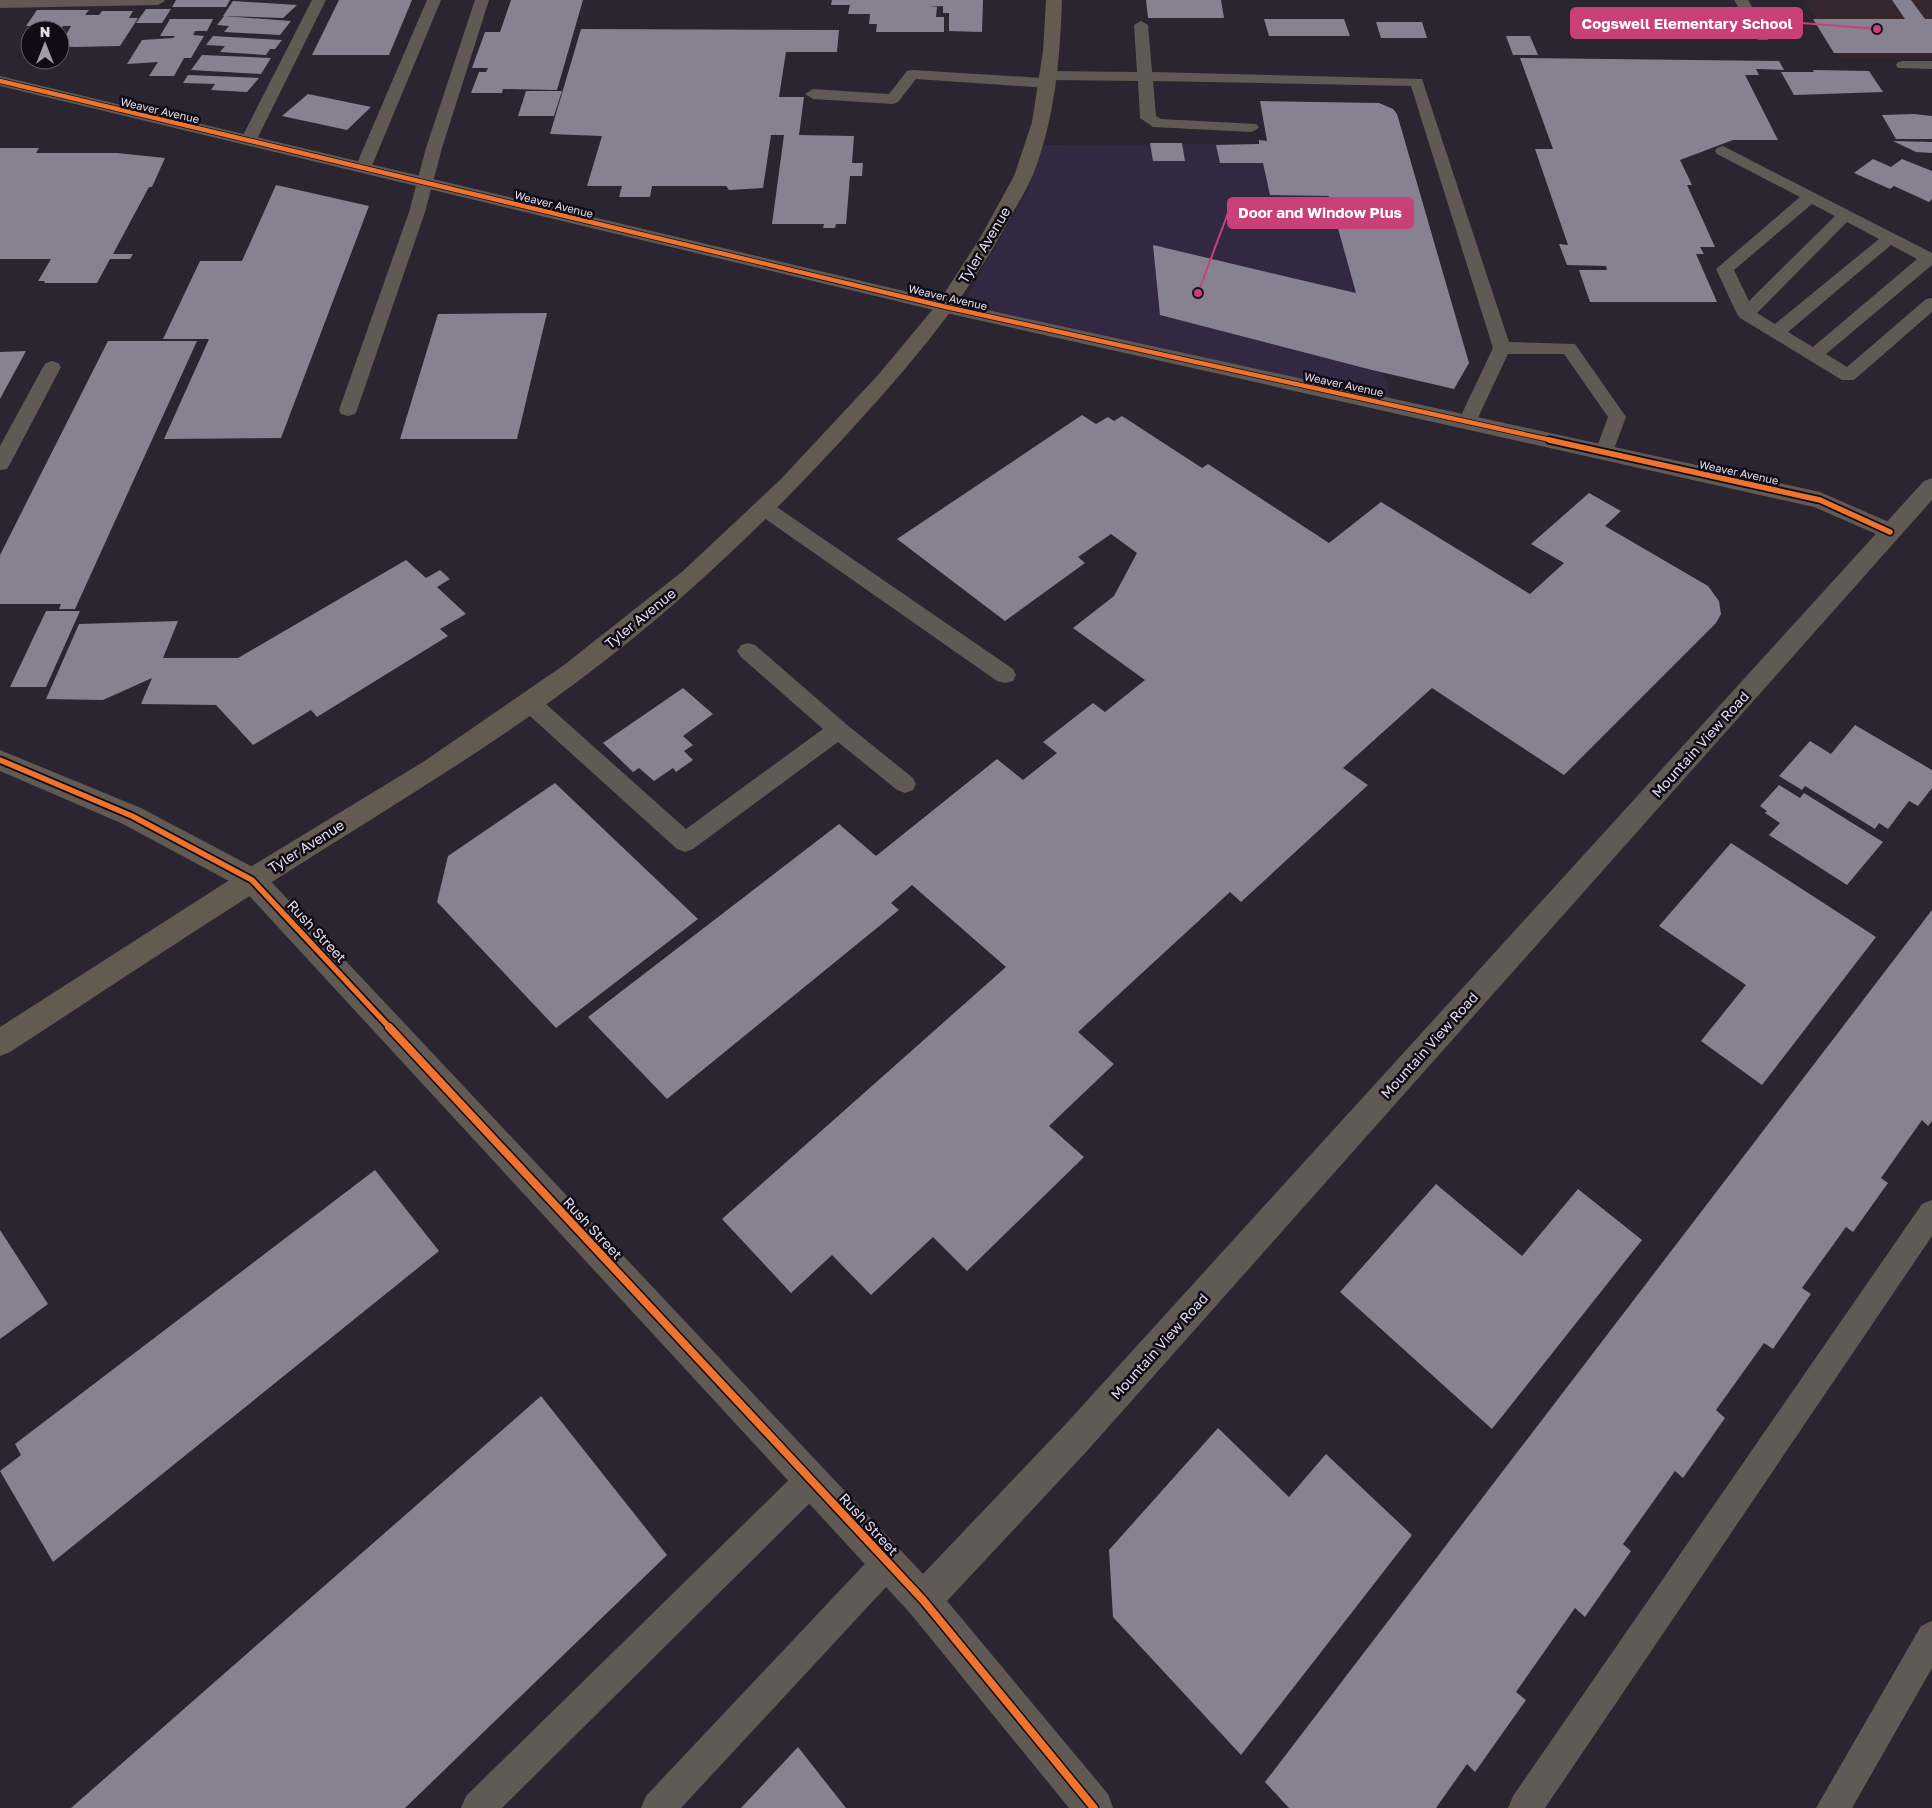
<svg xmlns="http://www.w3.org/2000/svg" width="1932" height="1808" viewBox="0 0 1932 1808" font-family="'Golos Text',sans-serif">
<rect width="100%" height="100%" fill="#2a2531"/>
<!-- built -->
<path fill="#322841" d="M1259 144 1270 194 1329 196 1356 293 1393 403 962 305 1028 190 1042 145Z"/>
<!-- education -->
<path fill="#36262e" d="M1805 0H1932V57H1839Z"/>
<!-- building -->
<g fill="#868292">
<path d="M176 0H230L226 7H172Z"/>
<path d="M339 0H412L389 55H312Z"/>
<path d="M511 0H583L557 90 503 89 502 93H471L479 72H486L488 68H472L485 32H500Z"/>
<path d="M832 0H983L982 32 949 31V13H943V6L927 7H937L936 17H944V32H876L877 24H869L870 14H848L850 5H831Z"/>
<path d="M1146 0H1221L1224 18H1148Z"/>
<path d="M1892 0H1911L1925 19H1932V53H1834L1813 19H1905Z"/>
<path d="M233 1 297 5 283 18 223 16Z"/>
<path d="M146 9H171L162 23H136Z"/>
<path d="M37 10H89L85 15H99L102 11H133L129 18H138L120 46 75 47 60 46 71 26H63L60 30H40L42 26H26Z"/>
<path d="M224 16 291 21 280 35 224 32 229 26 217 25Z"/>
<path d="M170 19H213L207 31H195L193 35 204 36 191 58H184L174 76H149L158 62 127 64 142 40 173 38 175 36H160Z"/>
<path d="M1264 19H1344L1350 36H1269Z"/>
<path d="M1376 22H1422L1427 38H1381Z"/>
<path d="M581 29 839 30 837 52H786L779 97H804L799 135 854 136 852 163H863L862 176H850L846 224H836L835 228H823L824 224H772L784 135H771L763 188 729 190 726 186H652L650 197H619L622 186H587L602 136 550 134Z"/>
<path d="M213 36 282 40 275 49H270L266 55 220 52 225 46 206 45Z"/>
<path d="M1506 36H1530L1538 55H1513Z"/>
<path d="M202 55 271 58 261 74 191 70Z"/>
<path d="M1520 58 1779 61 1784 70 1756 69 1759 75H1745L1778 140H1733L1680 160 1692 185H1687L1715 247H1700L1704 254H1696L1717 302H1590L1579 270H1607L1606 266 1567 265 1559 244 1568 245 1535 149H1553Z"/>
<path d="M1813 70 1869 71 1883 92 1794 95 1781 72H1814Z"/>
<path d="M188 75 259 78 247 92 211 90 215 84 183 83Z"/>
<path d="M526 91H562L554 116H518Z"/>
<path d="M308 94 371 107 347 130 282 116Z"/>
<path d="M1260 101 1379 103 1393 109 1397 114 1469 363 1454 389 1372 370 1160 315 1153 245 1356 293 1329 196 1270 195 1263 163H1220L1216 145 1259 144V140L1267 141Z"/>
<path d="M1914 114 1932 116V139H1896L1882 115Z"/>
<path d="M1893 141 1932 142V153L1916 152Z"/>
<path d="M1150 143H1182L1185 161H1153Z"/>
<path d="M0 148H39L36 153H117L165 158 152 187H149L113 254H133L130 259H110L97 283H44L45 281H38L51 259H0Z"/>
<path d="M1873 159 1891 167 1902 159 1932 171V199L1929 202 1894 186 1890 189 1854 173Z"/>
<path d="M276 185 369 206 281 438 164 439 209 339H163L200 261H242Z"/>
<path d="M547 313 517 439H400L438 314Z"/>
<path d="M108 341H197L75 609H59L61 604H0V555Z"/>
<path d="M26 351 0 399V352Z"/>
<path d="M1082 415 1096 424 1108 417 1114 421 1122 416 1202 468 1208 464 1329 543 1381 502 1530 594 1564 563 1531 544 1589 493 1621 511 1605 526 1708 586 1719 601 1721 614 1716 623 1564 775 1432 688 1343 768 1368 785 1241 902 1230 892 1078 1032 1114 1064 1049 1126 1084 1157 967 1271 933 1237 871 1295 832 1255 791 1293 722 1219 1006 967 912 885 891 903 899 910 667 1099 588 1017 839 824 876 856 997 759 1023 780 1057 753 1043 742 1093 703 1105 712 1145 680 1073 628 1114 596 1137 553 1111 534 1078 557 1085 563 1005 621 897 539Z"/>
<path d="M406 560 426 578 440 570 450 579 437 587 466 614 440 629 448 636 317 717 311 710 253 745 216 705 141 704 152 678 103 700 46 699 79 624 178 621 163 658H238Z"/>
<path d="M46 611H80L46 687H10Z"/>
<path d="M683 688 713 714 683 736 693 745 684 751 693 760 676 772 673 768 654 781 639 768 633 772 603 743Z"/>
<path d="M1855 725 1932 770V788L1918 806 1909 801 1888 829 1879 823 1875 829 1805 786 1802 790 1779 776 1810 741 1831 754Z"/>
<path d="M555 783 698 919 556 1028 437 902 448 856Z"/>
<path d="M1779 785 1800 798 1804 793 1883 842 1847 885 1769 835 1780 823 1765 813 1767 811 1760 806Z"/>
<path d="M1731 843 1876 937 1762 1085 1701 1041 1746 985 1659 926Z"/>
<path d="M1932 910V1121L1928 1126 1922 1120 1881 1178 1888 1183 1853 1232 1846 1227 1802 1288 1811 1294 1773 1349 1764 1343 1716 1410 1725 1418 1683 1478 1675 1471 1623 1544 1631 1551 1585 1617 1575 1608 1516 1692 1526 1700 1475 1772 1467 1764 1436 1808H1289L1265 1782Z"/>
<path d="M375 1170 439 1251 53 1562 0 1471 21 1455 15 1444Z"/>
<path d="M1436 1184 1522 1256 1578 1189 1642 1240 1492 1429 1340 1292Z"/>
<path d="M0 1230 48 1304 0 1339Z"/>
<path d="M541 1396 667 1555 405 1808H71Z"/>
<path d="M1218 1428 1289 1497 1326 1454 1412 1535 1241 1755 1113 1617 1109 1550Z"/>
<path d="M798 1747 846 1808H741Z"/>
</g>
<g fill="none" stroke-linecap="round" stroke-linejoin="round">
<!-- service -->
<g fill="#605954" fill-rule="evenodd">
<path d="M0 0H164L165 1 158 5 0 8Z"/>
<path d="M312 0H326L256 141 254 144H242L240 141Z"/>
<path d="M427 0H441L371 168 363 173 357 171 355 168Z"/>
<path d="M475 0H489L442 148 425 212 357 410 355 414 348 416 341 414 339 410 409 212 426 148Z"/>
<path d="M1734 0H1748L1770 37 1768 40H1758Z"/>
<path d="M1141 21 1148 25 1152 72 1422 79 1509 342 1575 344 1626 417 1611 457 1604 458 1597 457 1595 452 1608 417 1564 354H1508L1474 426 1467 428 1460 426 1458 422 1493 348 1411 86 1153 81 1156 116 1161 119 1256 124 1259 127 1256 130 1251 132 1153 127 1140 118 1138 81 1051 80 1055 83 1047 88 916 79 898 102 893 104 813 99 805 94 813 89 889 94 907 71 912 70 1043 78 1041 75 1048 71 1137 72 1134 25Z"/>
<path d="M1903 61H1932V69L1898 68 1896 65 1898 62Z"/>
<path d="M1723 146 1932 253V265L1826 354 1847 367 1926 299 1932 298V312L1854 380H1842L1740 318 1737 314 1716 269 1800 197 1717 154 1715 151 1717 148ZM1812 204 1835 216 1749 301 1734 270ZM1847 222 1879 239 1775 324 1757 313ZM1891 245 1917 259 1813 347 1788 332Z"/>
<path d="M52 361 58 363 61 367 10 464 7 469 0 470V446L43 367 46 363Z"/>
<path d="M764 501 771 503 1013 669 1016 675 1013 681 1005 683 997 681 757 513 754 508 757 503Z"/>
<path d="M748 643 755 645 846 724 913 778 916 784 913 790 905 793 897 790 838 742 693 849 685 852 677 849 521 708 518 702 521 696 529 694 537 696 686 829 823 729 741 657 737 651 741 645Z"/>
<path d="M1932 1200V1236L1545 1808H1508L1513 1796 1922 1204Z"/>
<path d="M811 1465 822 1469 826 1480 822 1491 502 1808H461L466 1796 800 1469Z"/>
<path d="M888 1547 899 1551 903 1562 899 1573 681 1808H641L646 1796 877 1551Z"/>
<path d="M1932 1621V1668L1852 1808H1816L1921 1626Z"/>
</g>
<!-- minor -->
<path fill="#605954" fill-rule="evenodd" d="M0 76 946 301 1820 492 1898 526 1901 532 1898 538 1890 540 1814 507 946 313 0 86Z"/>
<!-- tertiary -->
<path fill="#605954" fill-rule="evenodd" d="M1932 478V500L1087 1451 947 1601 1108 1794 1113 1808H1069L910 1613 242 888 123 824 0 771V750L141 808 262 872 923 1574 1063 1427 1924 481Z"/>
<!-- secondary -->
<path fill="#635a50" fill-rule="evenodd" d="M1046 0H1062C1060 59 1055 119 1033 175 1027 189 1018 203 1011 216 971 292 917 358 859 421 774 515 683 603 581 679 480 755 370 819 264 887 178 941 95 997 10 1052L0 1056V1027L242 872 423 762 564 665 683 571 781 479 878 375 938 303 980 238 1014 176 1032 122 1043 51Z"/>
<defs>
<path id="cycleway-far2" d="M0 81 946 307 1555 441"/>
<g id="cycleway-far1">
<path d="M1549 440 1820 500 1890 532"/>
<path d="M0 760 132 816 252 880 390 1028"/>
</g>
<path id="cycleway" d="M389 1027 923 1600 1094 1808"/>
</defs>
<!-- cycleway-far2 casing -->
<use href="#cycleway-far2" stroke="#100c16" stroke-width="6"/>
<!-- cycleway-far1 casing -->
<use href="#cycleway-far1" stroke="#100c16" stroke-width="9"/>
<!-- cycleway casing -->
<use href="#cycleway" stroke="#100c16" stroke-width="11"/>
<!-- cycleway-far2 -->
<use href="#cycleway-far2" stroke="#ef722f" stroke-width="4.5"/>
<!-- cycleway-far1 -->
<use href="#cycleway-far1" stroke="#ef722f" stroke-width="5.5"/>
<!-- cycleway -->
<use href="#cycleway" stroke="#ef722f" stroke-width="8"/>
</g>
<g text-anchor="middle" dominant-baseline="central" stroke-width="5" stroke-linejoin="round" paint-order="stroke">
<!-- far-street labels -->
<g font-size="11" fill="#e3deed" stroke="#100c16">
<text transform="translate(160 110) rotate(13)">Weaver Avenue</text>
<text transform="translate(554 204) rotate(14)">Weaver Avenue</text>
<text transform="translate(948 297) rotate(13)">Weaver Avenue</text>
<text transform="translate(1344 384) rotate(12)">Weaver Avenue</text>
<text transform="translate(1739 472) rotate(12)">Weaver Avenue</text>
</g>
<!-- street labels -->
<g font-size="14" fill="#e3deed" stroke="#100c16">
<text transform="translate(984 245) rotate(-59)">Tyler Avenue</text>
<text transform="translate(640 618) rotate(-39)">Tyler Avenue</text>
<text transform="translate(1700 744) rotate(-48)">Mountain View Road</text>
<text transform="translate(306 846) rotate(-32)">Tyler Avenue</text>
<text transform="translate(317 931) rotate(47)">Rush Street</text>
<text transform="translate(1429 1045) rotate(-48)">Mountain View Road</text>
<text transform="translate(593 1228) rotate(47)">Rush Street</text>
<text transform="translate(1159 1346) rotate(-48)">Mountain View Road</text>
<text transform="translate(869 1524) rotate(47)">Rush Street</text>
</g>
</g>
<!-- callouts -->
<path fill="none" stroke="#c94078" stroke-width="2" d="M1877 29L1802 23M1198 293L1228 213"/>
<g fill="#c94078" stroke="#100c16" stroke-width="2">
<circle cx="1877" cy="29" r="5"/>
<circle cx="1198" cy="293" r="5"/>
</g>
<g fill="#c94078" stroke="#c94078" stroke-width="2">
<rect x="1571" y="8" width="231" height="30" rx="5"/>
<rect x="1228" y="198" width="185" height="30" rx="5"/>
</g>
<g font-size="15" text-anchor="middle" font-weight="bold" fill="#fff">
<text x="1687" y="29">Cogswell Elementary School</text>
<text x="1320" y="218">Door and Window Plus</text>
</g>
<!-- north arrow -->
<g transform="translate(45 45)"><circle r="24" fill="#100c16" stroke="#64606c"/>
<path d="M0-4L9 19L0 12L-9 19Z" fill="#a29dab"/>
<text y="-8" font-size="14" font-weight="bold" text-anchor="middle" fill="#e3deed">N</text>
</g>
</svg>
